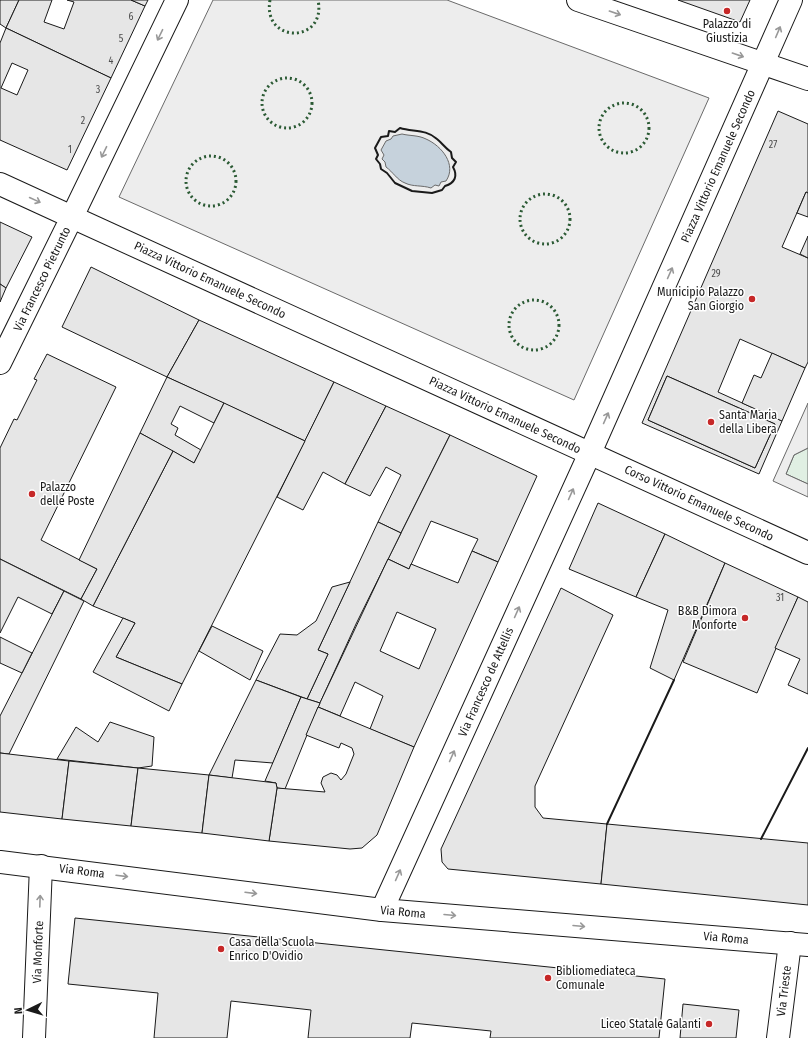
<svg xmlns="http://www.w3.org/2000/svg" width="808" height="1038" viewBox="0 0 808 1038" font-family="'Fira Sans Condensed',sans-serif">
<rect width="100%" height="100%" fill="#fff"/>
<!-- green -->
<path fill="#e0efe3" stroke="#6a6a6a" d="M808 448V484L786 474 794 455Z"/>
<!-- parking -->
<g fill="#ededed" stroke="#6a6a6a">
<path d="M213 0H447L709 98 574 400 119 197Z"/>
<path d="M808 403V448L794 455 786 474 808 484V497L773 481Z"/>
</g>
<!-- water -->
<path fill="#c6d2dc" stroke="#6a6a6a" d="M402 134C410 136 418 135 426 139 442 146 457 165 446 181L441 182 439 186 435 185 431 188C422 185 413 187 405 183 397 180 393 172 386 167L385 162 382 159 384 155 381 150 386 141 391 139 393 136Z"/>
<!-- building -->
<g fill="#e6e6e6" stroke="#1a1a1a" fill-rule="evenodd">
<path d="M0 0H19L6 28 0 24Z"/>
<path d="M19 0H52L44 22 64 29 74 2 67 0H131L145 6 111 78 6 28Z"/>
<path d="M131 0H148L145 6Z"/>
<path d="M678 0H750L740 22Z"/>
<path d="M6 28 111 78 67 170 0 140V43ZM12 63 28 70 17 95 1 88Z"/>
<path d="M778 111 808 124V193L806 192 782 247 808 258V362L805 368 740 339 718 392 782 421 759 474 642 423ZM667 376 775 424 755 468 648 420Z"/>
<path d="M806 192 808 193V217L797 213Z"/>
<path d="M0 222 32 237 6 288 0 284Z"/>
<path d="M808 236V258L800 254Z"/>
<path d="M91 267 199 320 167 377 62 327Z"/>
<path d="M0 284 6 288 0 302Z"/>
<path d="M199 320 334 382 305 441 167 377Z"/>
<path d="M772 353 805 368 782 421 742 403 754 375 761 378Z"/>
<path d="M47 354 116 387 41 540 97 569 81 599 0 559V448L14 419 17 420 37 380 34 379Z"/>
<path d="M667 376 775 424 755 468 648 420Z"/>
<path d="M167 377 224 403 214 423 180 406 171 424 178 428 175 435 201 450 194 463 140 433Z"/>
<path d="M334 382 386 406 345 484 323 472 303 510 277 497Z"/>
<path d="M224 403 305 441 182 684 116 657 135 623 93 606 173 451 194 463Z"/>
<path d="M386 406 450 435 401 533 378 522 401 475 386 467 370 496 345 484Z"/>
<path d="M140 433 173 451 93 606 81 599 97 569 79 560Z"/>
<path d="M450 435 537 476 498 562 472 551 478 539 431 521 409 569 388 559Z"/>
<path d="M598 503 665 534 636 597 569 569Z"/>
<path d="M378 522 401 533 356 624 320 703 307 699 328 654 318 650Z"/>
<path d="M665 534 725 563 674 680 650 668 668 610 636 597Z"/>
<path d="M472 551 498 562 414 747 370 729 383 696 355 682 340 716 318 707 388 559 409 569 411 564 458 583ZM397 612 436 629 419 669 380 651Z"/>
<path d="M0 559 64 591 52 614 18 597 0 633Z"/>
<path d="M725 563 798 597 757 693 683 662Z"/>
<path d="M350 582 318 650 328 654 307 699 256 680 280 634 297 635 316 621 332 587Z"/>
<path d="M561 588 613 615 535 786V807L543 818 607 824 601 884 448 869 442 862 441 849Z"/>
<path d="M64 591 84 601 9 754 0 753V716Z"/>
<path d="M798 597 808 602V694L788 685 800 659 775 648Z"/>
<path d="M123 618 135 623 116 657 182 684 169 711 93 672Z"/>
<path d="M212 626 263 651 250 680 199 651Z"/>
<path d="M0 637 32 653 22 673 0 663Z"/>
<path d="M256 680 301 697 273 763 235 760 232 778 209 775Z"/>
<path d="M301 697 320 703 285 789 277 788 276 783 265 781Z"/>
<path d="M318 707 414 747 377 835 362 848 350 849 269 841 277 788 325 792 321 783 323 777 331 773 337 775 341 780 346 774 354 754 352 748 341 743 339 748 306 735Z"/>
<path d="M110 722 154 737 152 766 138 768 57 759 76 727 98 742Z"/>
<path d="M0 753 69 761 62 819 0 812Z"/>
<path d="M69 761 138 768 131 826 62 819Z"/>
<path d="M138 768 209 775 202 833 131 826Z"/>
<path d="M209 775 276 783 277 788 269 841 202 833Z"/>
<path d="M607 824 808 843V905L601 884Z"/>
<path d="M75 918 665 979 659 1038H490L491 1031 412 1023 410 1038H308L311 1010 231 1001 227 1038H154L158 993 68 984Z"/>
<path d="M683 1004 739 1010 736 1038H680Z"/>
</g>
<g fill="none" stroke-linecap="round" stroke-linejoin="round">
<defs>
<g id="street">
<path d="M177 0 72 217 808 553"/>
<path d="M382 910 590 453 791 0"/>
<path d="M34 1038 41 866"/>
<path d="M778 1038 790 943"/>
</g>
<g id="secondary">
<path d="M578 0 808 79"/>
<path d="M0 184 72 217 0 363"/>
<path d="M0 862 382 910 808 945"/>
</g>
</defs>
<!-- street casing -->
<use href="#street" stroke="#1a1a1a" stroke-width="24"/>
<!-- secondary casing -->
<use href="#secondary" stroke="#1a1a1a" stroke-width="24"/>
<!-- street -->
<use href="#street" stroke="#fff" stroke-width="22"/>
<!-- secondary -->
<use href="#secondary" stroke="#fff" stroke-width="22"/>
<!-- hedge -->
<g stroke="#2b5a34" stroke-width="3" stroke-dasharray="2 3" stroke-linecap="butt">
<path d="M270 0C262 44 327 44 318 0"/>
<circle cx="287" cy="103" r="25"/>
<circle cx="624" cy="128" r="25"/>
<circle cx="211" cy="181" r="25"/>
<circle cx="545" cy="219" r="25"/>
<circle cx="534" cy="325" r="25"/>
</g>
<!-- wall -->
<g stroke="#1a1a1a" stroke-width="2">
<path d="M400 128C413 132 426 129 437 139 442 143 445 148 451 152L452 158 456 162 453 167C458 176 455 183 445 186L442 190 432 193 412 191 395 183 387 173 381 169 380 164 376 159 378 155 375 148 381 137 388 136 389 131 395 132Z"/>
<path d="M607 824 674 680"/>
<path d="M761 839 808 748"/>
</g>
</g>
<!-- one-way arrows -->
<defs><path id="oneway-shaft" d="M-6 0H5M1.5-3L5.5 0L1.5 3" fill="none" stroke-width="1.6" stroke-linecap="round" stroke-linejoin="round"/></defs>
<g stroke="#989898">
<use href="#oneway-shaft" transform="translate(615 13) rotate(19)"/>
<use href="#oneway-shaft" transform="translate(778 32) rotate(-67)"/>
<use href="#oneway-shaft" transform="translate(160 35) rotate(116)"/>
<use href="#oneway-shaft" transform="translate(738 55) rotate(19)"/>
<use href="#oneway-shaft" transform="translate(104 152) rotate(116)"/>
<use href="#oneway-shaft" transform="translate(35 200) rotate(25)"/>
<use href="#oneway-shaft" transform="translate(670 273) rotate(-66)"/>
<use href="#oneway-shaft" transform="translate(606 418) rotate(-66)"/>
<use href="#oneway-shaft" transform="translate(571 494) rotate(-66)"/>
<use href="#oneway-shaft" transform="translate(517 612) rotate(-66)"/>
<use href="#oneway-shaft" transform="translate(452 756) rotate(-66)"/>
<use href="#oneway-shaft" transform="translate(398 875) rotate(-66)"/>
<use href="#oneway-shaft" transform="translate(122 876) rotate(7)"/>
<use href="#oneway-shaft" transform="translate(251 893) rotate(7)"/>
<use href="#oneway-shaft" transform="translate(40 901) rotate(-88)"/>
<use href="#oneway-shaft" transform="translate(450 915) rotate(5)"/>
<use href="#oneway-shaft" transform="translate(579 926) rotate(5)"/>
</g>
<!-- markers -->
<g fill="#c62828" stroke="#fff" stroke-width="1.5">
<circle cx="727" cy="11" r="4"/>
<circle cx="752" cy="299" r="4"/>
<circle cx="711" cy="422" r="4"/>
<circle cx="32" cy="494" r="4"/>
<circle cx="745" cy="618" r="4"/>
<circle cx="221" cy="949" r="4"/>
<circle cx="548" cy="978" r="4"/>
<circle cx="709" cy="1024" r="4"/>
</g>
<g text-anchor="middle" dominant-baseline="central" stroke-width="3" stroke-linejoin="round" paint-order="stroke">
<!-- number labels -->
<g font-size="10" fill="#4d4d4d">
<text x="131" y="17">6</text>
<text x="121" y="39">5</text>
<text x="111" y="61">4</text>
<text x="98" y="90">3</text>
<text x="83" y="121">2</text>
<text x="773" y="145">27</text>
<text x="70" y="150">1</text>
<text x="716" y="274">29</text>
<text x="780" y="598">31</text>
</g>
<!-- poi labels -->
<g font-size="12" fill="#1a1a1a" stroke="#fff" text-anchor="start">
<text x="727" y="24" text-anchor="middle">Palazzo di<tspan x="727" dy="14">Giustizia</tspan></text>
<text x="744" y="292" text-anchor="end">Municipio Palazzo<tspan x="744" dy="14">San Giorgio</tspan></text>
<text x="719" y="415">Santa Maria<tspan x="719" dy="14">della Libera</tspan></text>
<text x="40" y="487">Palazzo<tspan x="40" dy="14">delle Poste</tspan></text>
<text x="737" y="611" text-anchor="end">B&amp;B Dimora<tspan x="737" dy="14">Monforte</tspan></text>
<text x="229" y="942">Casa della Scuola<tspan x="229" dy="14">Enrico D'Ovidio</tspan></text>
<text x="556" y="971">Bibliomediateca<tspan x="556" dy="14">Comunale</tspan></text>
<text x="701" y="1024" text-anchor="end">Liceo Statale Galanti</text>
</g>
<!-- street labels -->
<g font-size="12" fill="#1a1a1a" stroke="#fff">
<text transform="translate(718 166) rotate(-66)">Piazza Vittorio Emanuele Secondo</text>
<text transform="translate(42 279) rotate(-64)">Via Francesco Pietrunto</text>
<text transform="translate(210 280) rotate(25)">Piazza Vittorio Emanuele Secondo</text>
<text transform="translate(505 415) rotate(25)">Piazza Vittorio Emanuele Secondo</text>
<text transform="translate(699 503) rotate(25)">Corso Vittorio Emanuele Secondo</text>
<text transform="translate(486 682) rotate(-66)">Via Francesco de Attellis</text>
<text transform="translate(82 871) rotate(7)">Via Roma</text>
<text transform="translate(403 912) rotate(5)">Via Roma</text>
<text transform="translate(726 938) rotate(5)">Via Roma</text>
<text transform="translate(38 952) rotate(-88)">Via Monforte</text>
<text transform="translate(784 991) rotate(-83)">Via Trieste</text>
</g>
</g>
<!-- north arrow -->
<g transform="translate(28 1010) rotate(265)" stroke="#ffffff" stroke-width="3" paint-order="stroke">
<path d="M0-3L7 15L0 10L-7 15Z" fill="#1a1a1a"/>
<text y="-6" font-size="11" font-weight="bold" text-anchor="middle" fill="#1a1a1a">N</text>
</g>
</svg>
